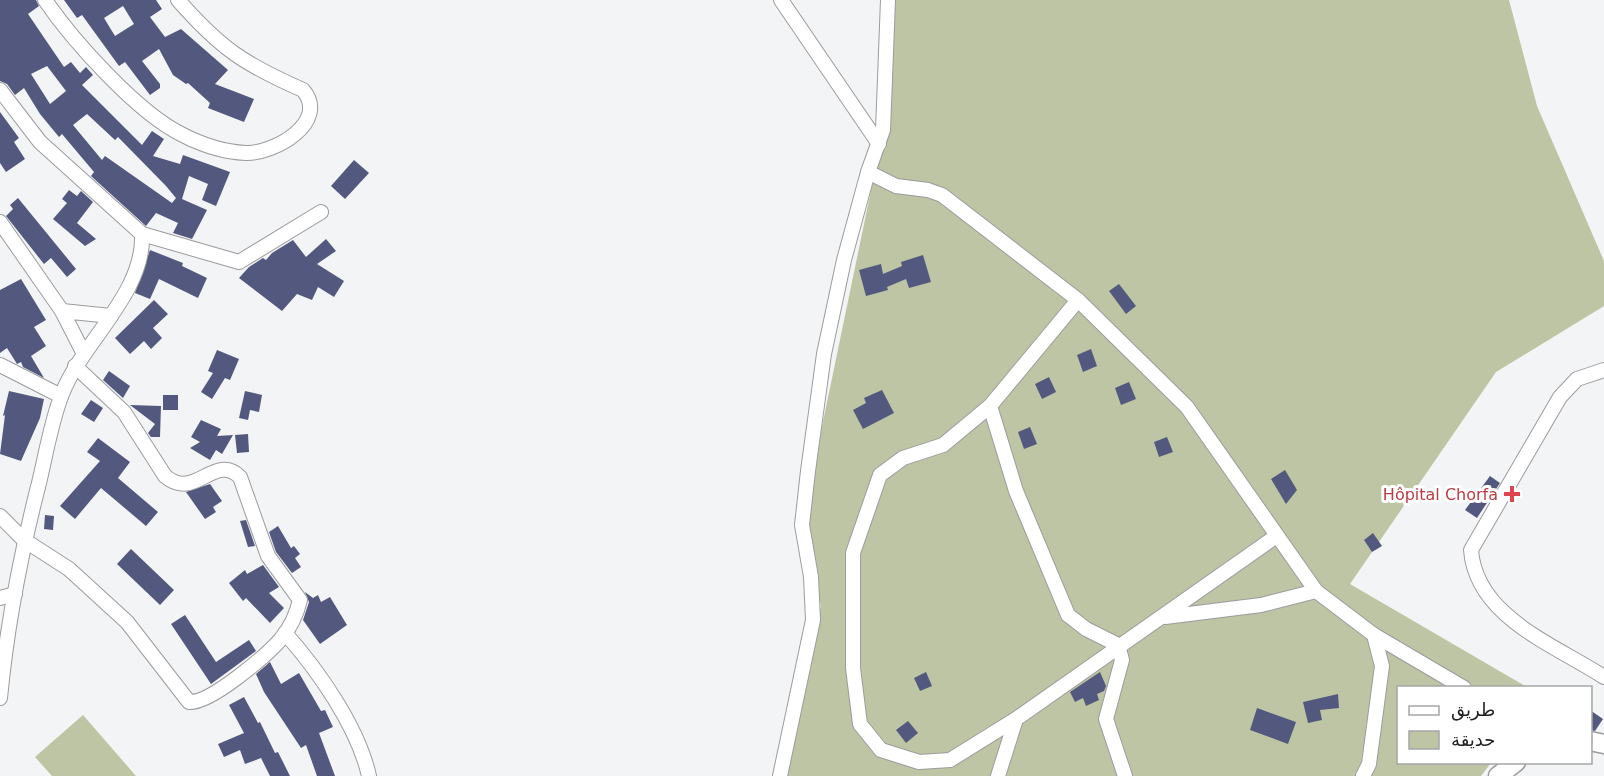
<svg xmlns="http://www.w3.org/2000/svg" width="1604" height="776" viewBox="0 0 1604 776" font-family="'DejaVu Sans','Noto Naskh Arabic',sans-serif">
<rect width="100%" height="100%" fill="#f3f4f6"/>
<!-- green -->
<g fill="#bdc5a4">
<path d="M889 0H1509L1537 106 1604 261V306L1496 372 1350 584 1527 687 1398 688V762L1491 763 1481 776H783L821 606 803 518 880 147Z"/>
<path d="M83 715 136 776H52L35 757Z"/>
</g>
<!-- building -->
<g fill="#53597e" fill-rule="evenodd">
<path d="M0 0H36L39 6 28 14 64 67 71 62 80 73 86 67 93 75 82 85 142 145 152 131 164 139 153 156 180 164 183 155 230 172 216 206 202 200 208 184 189 176 182 199 207 210 192 239 173 233 178 223 156 213 146 226 91 176 94 172 62 134 59 137 40 114 24 88 15 95 7 84 0 81ZM47 66 66 91 50 104 31 74ZM87 114 115 140 118 137 166 186 176 198 172 203 105 156 102 160 73 125Z"/>
<path d="M64 0H156L162 9 150 17 165 37 181 29 228 70 215 84 254 99 244 122 208 108 210 103 188 83 186 84 173 75 159 49 142 61 160 84V88L150 95 125 62 119 66 82 15 77 18ZM123 6 134 24 115 36 104 18Z"/>
<path d="M0 112 19 138 14 142 25 159 6 172 0 163Z"/>
<path d="M354 160 369 173 345 199 331 186Z"/>
<path d="M69 190 77 196 81 191 93 202 77 223 96 239 85 246 53 219 67 203 62 199Z"/>
<path d="M18 198 76 269 67 277 51 258 44 264 6 216 13 209 10 205Z"/>
<path d="M326 239 336 251 317 264 344 281 334 297 318 287 312 300 297 294 282 311 239 278 249 267 263 258 266 260 272 253 293 240 306 257Z"/>
<path d="M150 250 183 263 182 266 207 278 198 298 159 279 150 299 135 293Z"/>
<path d="M923 255 931 282 909 288 906 279 887 287 888 290 866 296 859 270 881 264 883 274 902 266 901 262Z"/>
<path d="M21 279 46 320 34 327 46 346 31 356 44 378 23 367 21 362 17 364 7 348 0 353V290Z"/>
<path d="M1119 284 1136 306 1126 314 1109 291Z"/>
<path d="M154 300 168 314 153 328 162 338 151 349 144 341 130 354 115 338Z"/>
<path d="M1091 349 1097 366 1083 372 1077 355Z"/>
<path d="M217 350 239 359 230 380 225 378 212 399 201 392 213 373 208 371Z"/>
<path d="M109 371 130 386 123 398 103 380Z"/>
<path d="M1049 377 1056 392 1042 399 1035 384Z"/>
<path d="M1129 382 1136 399 1121 405 1115 388Z"/>
<path d="M882 390 894 413 863 429 853 410 866 403 864 398Z"/>
<path d="M9 391 44 399 40 418 21 461 0 454 5 415 3 416Z"/>
<path d="M245 391 262 395 259 412 250 410 248 420 239 418Z"/>
<rect x="163" y="395" width="15" height="15"/>
<path d="M91 400 103 408 94 422 81 414Z"/>
<path d="M130 405 161 406 160 437H151L148 433 155 424Z"/>
<path d="M201 420 221 429 217 436 233 435 222 454 216 450 210 460 190 448 200 442 191 437Z"/>
<path d="M1030 427 1037 444 1024 449 1018 432Z"/>
<path d="M248 434 249 452 237 453 235 435Z"/>
<path d="M1167 437 1173 452 1159 457 1154 442Z"/>
<path d="M98 438 130 462 118 478 158 512 146 526 101 488 75 519 60 506 100 461 87 452Z"/>
<path d="M1285 470 1297 490 1286 504 1271 479Z"/>
<path d="M1490 476 1500 483 1477 518 1465 510Z"/>
<path d="M210 484 222 501 213 507 216 512 205 519 186 492Z"/>
<path d="M45 515 54 516 53 530 44 529Z"/>
<path d="M246 520 255 546 248 547 240 521Z"/>
<path d="M278 526 291 548 294 546 300 554 295 558 301 567 292 573 276 552 269 532Z"/>
<path d="M1373 533 1382 546 1372 552 1364 540Z"/>
<path d="M131 549 174 590 160 605 117 564Z"/>
<path d="M263 565 279 587 269 593 284 608 270 623 246 598 243 601 229 583 245 570 247 574Z"/>
<path d="M305 592 313 598 318 595 321 602 330 597 347 625 320 644 303 620 309 602Z"/>
<path d="M185 615 216 662 249 640 256 651 211 684 171 624Z"/>
<path d="M270 662 281 684 299 673 321 711 325 710 333 727 319 733 335 776H317L306 745 301 748 264 692 256 674Z"/>
<path d="M926 672 932 686 920 691 914 678Z"/>
<path d="M1100 672 1106 686 1104 691 1097 694 1099 700 1086 706 1083 698 1075 702 1070 692Z"/>
<path d="M1338 694 1339 708 1320 710 1322 720 1308 723 1303 702Z"/>
<path d="M244 697 258 723 260 722 275 753 278 752 290 776H270L261 758 245 764 240 750 224 757 218 744 244 733 229 705Z"/>
<path d="M1257 708 1296 722 1288 744 1250 730Z"/>
<path d="M1590 710 1603 719 1595 731 1590 730Z"/>
<path d="M908 721 918 733 906 743 896 730Z"/>
</g>
<g fill="none" stroke-linecap="round" stroke-linejoin="round">
<defs>
<g id="minor">
<path d="M45 0C73 41 137 112 181 134 200 144 224 152 246 153 274 154 330 122 303 90 244 64 221 49 178 0"/>
<path d="M781 0 879 144"/>
<path d="M0 90 40 142 142 234C145 293 82 342 62 394 51 422 46 454 39 483 21 553 7 625 0 698"/>
<path d="M868 172 896 186 928 190 942 195 1078 300 1187 407 1316 591 1374 635 1382 666 1369 764 1363 776"/>
<path d="M0 222 62 311"/>
<path d="M142 234 239 262 321 212"/>
<path d="M1078 300 990 406 943 445 903 458 880 475 853 553V668L860 724 881 750 919 762 950 760 1016 719 1275 537"/>
<path d="M84 354 62 311 111 316"/>
<path d="M0 365 61 396"/>
<path d="M1604 370 1577 379 1560 397 1471 550C1476 617 1555 645 1604 677"/>
<path d="M990 406 1016 491 1068 615 1086 629 1118 645 1122 660 1106 719 1125 776"/>
<path d="M0 516 24 540 69 569 127 622 189 702C210 704 267 655 281 639 290 628 297 613 300 600L268 556 240 477C214 452 195 502 165 476L124 412 75 366"/>
<path d="M0 598 15 594"/>
<path d="M1165 617 1261 605 1316 591"/>
<path d="M285 633C318 670 358 727 369 776"/>
<path d="M1374 635 1464 688"/>
<path d="M780 776 813 620 811 577 802 525 808 471 824 354 844 260 868 172 883 130 888 0"/>
<path d="M998 776 1016 719"/>
</g>
<g id="major">
<path d="M1590 741 1604 744"/>
<path d="M1498 776 1516 762"/>
</g>
</defs>
<!-- minor casing -->
<use href="#minor" stroke="#9c9c9e" stroke-width="16"/>
<!-- major casing -->
<use href="#major" stroke="#9c9c9e" stroke-width="21"/>
<!-- minor -->
<use href="#minor" stroke="#fff" stroke-width="14"/>
<!-- major -->
<use href="#major" stroke="#fff" stroke-width="18"/>
</g>
<!-- markers -->
<path fill="#e0444e" stroke="#fff" stroke-width="2" d="M1509 485h6v6h6v6h-6v6h-6v-6h-6v-6h6z"/>
<g text-anchor="middle" dominant-baseline="central" stroke-width="6" stroke-linejoin="round" paint-order="stroke">
<!-- health labels -->
<g font-size="16" fill="#be3a42" stroke="#fff" text-anchor="end">
<text x="1498" y="494">Hôpital Chorfa</text>
</g>
</g>
<!-- legend -->
<rect x="1397" y="686" width="195" height="78" fill="#ffffff" stroke="#a6a6a7" stroke-width="1.5"/>
<rect x="1409" y="706" width="30" height="9" fill="#ffffff" stroke="#a6a6a7" stroke-width="1.5"/>
<text x="1451" y="716" font-size="18" fill="#212122">طريق</text>
<rect x="1409" y="731" width="30" height="18" fill="#bdc5a4" stroke="#a6a6a7" stroke-width="1.5"/>
<text x="1451" y="746" font-size="18" fill="#212122">حديقة</text>
</svg>
